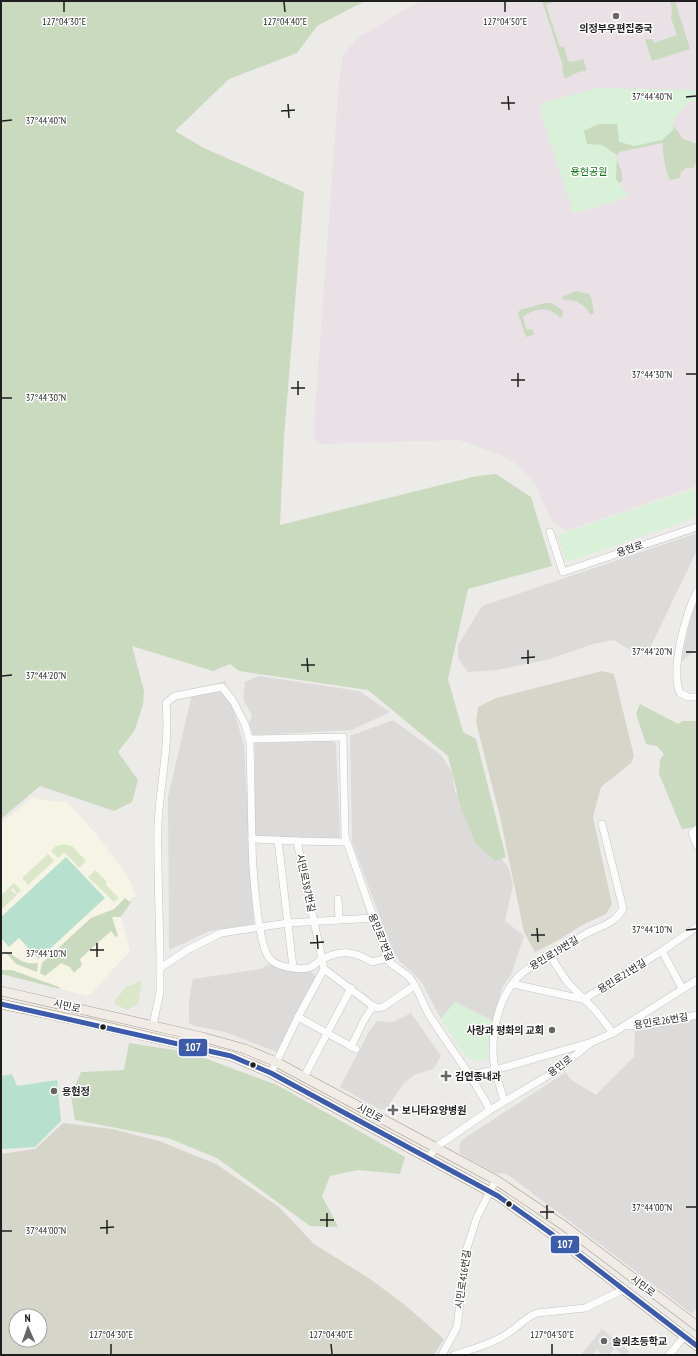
<svg xmlns="http://www.w3.org/2000/svg" width="698" height="1356" viewBox="0 0 698 1356" font-family="'PT Sans Narrow','Noto Sans KR',sans-serif">
<rect width="100%" height="100%" fill="#edebe8"/>
<!-- residential -->
<g fill="#dcdbd9">
<path d="M697 533V550L650 648 634 652 614 640 593 644 550 659 497 670 468 672 458 658V645L482 606Z"/>
<path d="M697 598V648L681 662 692 609Z"/>
<path d="M259 676 359 691 390 712 352 730 253 735 249 723 252 715 243 699 245 682Z"/>
<path d="M225 681 244 745 254 924 210 931 169 950 168 797 193 690Z"/>
<path d="M393 720 441 755 452 772 455 792 473 808 487 837 509 869 513 885 505 921 524 936 511 975 502 988 493 1021 455 1002 441 1019 422 983 413 973 400 962 393 952 352 842 350 736Z"/>
<path d="M332 741 336 743 340 838 255 837V743Z"/>
<path d="M267 965 294 970 310 971 318 978 277 1052 225 1032 195 1026 189 1023V1000L193 979 261 969Z"/>
<path d="M411 1013 441 1056 433 1069 414 1075 403 1084 387 1108 381 1110 340 1087 370 1030 377 1021 393 1022Z"/>
<path d="M697 1019V1308L692 1314 507 1174 495 1173 460 1154 459 1147 462 1140 566 1072 570 1079 596 1095 634 1057 635 1031 673 1025Z"/>
</g>
<!-- industrial -->
<path fill="#eae1e6" d="M419 1H697V486L566 531 552 521 535 484 515 463 498 454 459 440 321 444 313 438 339 81 343 56 356 39Z"/>
<!-- education -->
<path fill="#f6f5e5" d="M33 797 48 801 67 802 97 835 128 877 136 895 121 917 130 951 93 991 92 995 88 994V996L1 974V824Z"/>
<!-- construction -->
<g fill="#d6d5ca" fill-rule="evenodd">
<path d="M602 671 614 674 634 756 631 763 601 787 593 817 612 904 606 914 584 924 555 942 535 952 524 932 500 817 476 722 478 707 496 698Z"/>
<path d="M63 1123 112 1129 159 1141 216 1164 279 1207 314 1244 370 1279 405 1305 444 1339 434 1355H1V1154L35 1149ZM16 1316H40V1340H16Z"/>
</g>
<!-- grass -->
<g fill="#dae8c9">
<path d="M64 844 72 846 86 861 79 868 66 854 63 853 58 858 51 851 56 846Z"/>
<path d="M48 854 54 861 28 885 22 878Z"/>
<path d="M95 870 107 882 105 884 119 898 114 902 88 877Z"/>
<path d="M14 883 21 890 17 894 13 888 11 890 17 895 1 910V895Z"/>
<path d="M139 981 142 982 138 1004 127 1010 115 1004V1000L128 985 131 986Z"/>
</g>
<!-- forest -->
<g fill="#c9dabf">
<path d="M1 1H365L317 26 297 53 229 79 175 131 204 148 304 192 284 437 280 525 477 476 496 474 531 497 552 566 468 589 448 679 463 732 476 739 506 857 495 861 476 844 461 808 448 756 368 690 239 671 230 664 213 671 132 646 144 691 143 704 135 730 118 752 138 780 132 802 114 811 40 786 1 819Z"/>
<path d="M542 1H556L546 5 560 47 564 46 568 61 571 62 583 59 587 70 576 73 565 79 562 69 563 66Z"/>
<path d="M670 1H675L690 49 652 61 645 39H652L654 43 677 35 671 18 672 10Z"/>
<path d="M581 113 669 119 683 139 697 144V161L693 168H686L681 172 680 178 670 180C666 174 662 150 663 143L619 152 616 158 621 170 623 180 615 188 565 132Z"/>
<path d="M576 291 589 294 592 300 594 314H590C584 304 575 299 563 300L562 297Z"/>
<path d="M545 303H552L563 311V315L560 318C550 306 535 308 523 317L526 329 533 330 534 333 533 335 526 337 518 313 520 310Z"/>
<path d="M640 704 678 724 683 721H697V827L682 829 659 774 660 760 664 754 657 746 646 744 636 714Z"/>
<path d="M136 895 121 917H112L118 936 116 937 111 931 80 959 82 965 74 973 70 967 61 963 45 976 40 973 42 963 91 918 114 909 125 898 130 902Z"/>
<path d="M5 952C20 956 18 965 38 963L37 972 16 964Z"/>
<path d="M1 970H12L59 987 60 989 1 974Z"/>
<path d="M129 1043 188 1052 277 1085 405 1157 400 1174 358 1170 330 1176 322 1196 338 1227 310 1226 217 1158 168 1138 75 1120 71 1095 81 1072 124 1070Z"/>
</g>
<!-- park -->
<g fill="#d8f1d8">
<path d="M597 88 697 90V101L689 102 675 118 673 130 662 140 635 146 619 142 617 124H598L584 131 587 144 602 145 617 155 616 179 629 196 580 212H573L540 110 543 103Z"/>
<path d="M697 488V517L567 562 558 538 560 534Z"/>
<path d="M455 1002 493 1021 489 1059 472 1061 461 1050 441 1019Z"/>
</g>
<!-- pitch -->
<g fill="#b7e1ce">
<path d="M66 857 105 898 39 959 19 938 9 947 1 938V917Z"/>
<path d="M12 1074 17 1086 57 1080 61 1121 35 1147 1 1149V1076Z"/>
</g>
<!-- parking -->
<path fill="#dddcdb" d="M602 1329 629 1351 626 1355H623L615 1348 609 1355H603L597 1350 593 1355H581Z"/>
<g fill="none" stroke-linecap="round" stroke-linejoin="round">
<defs>
<g id="minor">
<path d="M550 532 563 572 697 527"/>
<path d="M697 591C686 614 670 668 680 693L688 697H697"/>
<path d="M249 739 343 737 345 836 388 960C395 969 407 972 413 982 420 994 424 1007 431 1018 451 1049 473 1077 490 1110"/>
<path d="M697 829 692 833 697 846"/>
<path d="M252 839C252 860 257 946 270 959 277 967 298 970 308 968 313 967 317 962 321 960 340 949 354 951 372 962L388 958"/>
<path d="M278 840 293 967"/>
<path d="M297 841 346 842"/>
<path d="M338 899 339 920"/>
<path d="M662 951 682 988"/>
<path d="M550 956 568 983 595 1010 613 1033"/>
<path d="M160 968C160 920 157 872 158 824 160 783 170 744 166 703L175 696 222 687 233 701 245 724 250 742 252 839 297 841 324 969 298 1017 271 1073"/>
<path d="M324 969 373 1006"/>
<path d="M513 984 582 999"/>
<path d="M584 999 662 951 697 927"/>
<path d="M298 1017 356 1049"/>
<path d="M153 1025 160 992V968L189 949 221 933 288 923 374 918"/>
<path d="M627 1026 654 1024 697 1015"/>
<path d="M592 1042 495 1070C489 1040 497 998 519 976 528 967 539 962 550 956 563 948 576 939 589 932 602 926 617 922 623 908L602 824"/>
<path d="M351 1047 363 1022 373 1006 378 1008 383 1007 414 986"/>
<path d="M470 1075 495 1070 504 1101"/>
<path d="M304 1077 351 988"/>
<path d="M428 1158 436 1147 490 1110 554 1072 592 1042 613 1033 697 980"/>
<path d="M442 1355 457 1327 466 1251 477 1217 496 1180"/>
<path d="M454 1355C473 1349 495 1343 511 1331 520 1325 526 1317 537 1313L585 1308 625 1289"/>
<path d="M669 1355 684 1337"/>
</g>
<g id="major">
<path d="M1 991 202 1037 245 1049 276 1062 496 1180 563 1225 697 1326"/>
<path d="M1 1004 90 1023 231 1056 271 1073 498 1196 549 1232 697 1346"/>
</g>
</defs>
<!-- minor casing -->
<use href="#minor" stroke="#c4c3c2" stroke-width="8"/>
<!-- major casing -->
<use href="#major" stroke="#a29886" stroke-width="10"/>
<!-- minor -->
<use href="#minor" stroke="#fcfcfc" stroke-width="7"/>
<!-- major -->
<use href="#major" stroke="#f0ece5" stroke-width="9"/>
<defs>
<path id="bus-1" d="M1 1004 231 1056 271 1073 498 1196 549 1232 697 1346"/>
</defs>
<!-- bus-1 casing -->
<use href="#bus-1" stroke="#fff" stroke-width="8"/>
<!-- bus-1 -->
<use href="#bus-1" stroke="#3d5bab" stroke-width="5"/>
</g>
<!-- ticks -->
<path fill="none" stroke="#1f1f1f" stroke-width="1.5" d="M64 2V12M284 2 285 12M505 2V12M508 96 509 110M686 97 696 96M501 103H515M288 104 289 118M281 111 295 110M2 121 12 120M518 373V387M686 374H696M511 380H525M298 381V395M291 388H305M2 398H12M528 650V664M686 652H696M307 658 308 672M521 658 535 657M301 665H315M2 676 12 675M537 928 538 942M686 930 696 929M317 935 318 949M531 935H545M97 943V957M310 943 324 942M90 950H104M2 953H12M547 1205V1219M686 1207H696M540 1212H554M327 1213V1227M107 1220V1234M320 1220H334M100 1228 114 1227M2 1231H12M111 1344V1354M331 1344 332 1354M552 1344V1354"/>
<!-- markers -->
<g fill="#676665" stroke="#fff" stroke-width="1.5">
<circle cx="616" cy="16" r="4"/>
<circle cx="552" cy="1030" r="4"/>
<path d="M444 1070h4v4h4v4h-4v4h-4v-4h-4v-4h4z"/>
<circle cx="54" cy="1091" r="4"/>
<path d="M391 1104h4v4h4v4h-4v4h-4v-4h-4v-4h4z"/>
<circle cx="604" cy="1341" r="4"/>
</g>
<g fill="#1f1f1f" stroke="#fff" stroke-width="1.5">
<circle cx="103" cy="1027" r="3.5"/>
<circle cx="253" cy="1065" r="3.5"/>
<circle cx="509" cy="1204" r="3.5"/>
</g>
<g text-anchor="middle" dominant-baseline="central" stroke-width="3" stroke-linejoin="round" paint-order="stroke">
<!-- poi labels -->
<g font-size="10" font-weight="bold" fill="#1f1f1f" stroke="#fff" text-anchor="start">
<text x="616" y="28" text-anchor="middle">의정부우편집중국</text>
<text x="544" y="1030" text-anchor="end">사랑과 평화의 교회</text>
<text x="455" y="1076">김연종내과</text>
<text x="62" y="1091">용현정</text>
<text x="402" y="1110">보니타요양병원</text>
<text x="612" y="1341">솔뫼초등학교</text>
</g>
<!-- park labels -->
<g font-size="10" fill="#13771b" stroke="#fff">
<text x="589" y="171">용현공원</text>
</g>
<!-- street labels -->
<g font-size="10" fill="#1f1f1f" stroke="#fff">
<text transform="translate(630 549) rotate(-19)">용현로</text>
<text transform="translate(306 883) rotate(78)">시민로387번길</text>
<text transform="translate(381 937) rotate(68)">용민로7번길</text>
<text transform="translate(554 953) rotate(-31)">용민로19번길</text>
<text transform="translate(622 976) rotate(-32)">용민로21번길</text>
<text transform="translate(67 1006) rotate(13)">시민로</text>
<text transform="translate(661 1021) rotate(-9)">용민로26번길</text>
<text transform="translate(560 1066) rotate(-37)">용민로</text>
<text transform="translate(370 1113) rotate(28)">시민로</text>
<text transform="translate(463 1279) rotate(-82)">시민로416번길</text>
<text transform="translate(643 1286) rotate(37)">시민로</text>
</g>
</g>
<g font-size="10" text-anchor="middle" fill="#1f1f1f" stroke="#fff" stroke-width="3" stroke-linejoin="round" paint-order="stroke">
<text x="64" y="25">127°04'30"E</text>
<text x="285" y="25">127°04'40"E</text>
<text x="505" y="25">127°04'50"E</text>
<text x="652" y="100">37°44'40"N</text>
<text x="46" y="124">37°44'40"N</text>
<text x="652" y="378">37°44'30"N</text>
<text x="46" y="401">37°44'30"N</text>
<text x="652" y="655">37°44'20"N</text>
<text x="46" y="679">37°44'20"N</text>
<text x="652" y="933">37°44'10"N</text>
<text x="46" y="957">37°44'10"N</text>
<text x="652" y="1211">37°44'00"N</text>
<text x="46" y="1234">37°44'00"N</text>
<text x="111" y="1338">127°04'30"E</text>
<text x="331" y="1338">127°04'40"E</text>
<text x="552" y="1338">127°04'50"E</text>
</g>
<g stroke="#fff" stroke-width="1.5">
<rect x="178" y="1038" width="30" height="19" rx="4" fill="#3d5bab"/>
<rect x="550" y="1235" width="30" height="19" rx="4" fill="#3d5bab"/>
</g>
<g font-size="11" text-anchor="middle" font-weight="bold" fill="#fff">
<text x="193" y="1051">107</text>
<text x="565" y="1248">107</text>
</g>
<!-- border -->
<rect width="698" height="1356" fill="none" stroke="#1f1f1f" stroke-width="4"/>
<!-- north arrow -->
<g transform="translate(28 1328) rotate(358)"><circle r="19" fill="#ffffff" stroke="#a5a5a5"/>
<path d="M0-3L7 15L0 10L-7 15Z" fill="#676665"/>
<text y="-6" font-size="11" font-weight="bold" text-anchor="middle" fill="#1f1f1f">N</text>
</g>
</svg>
